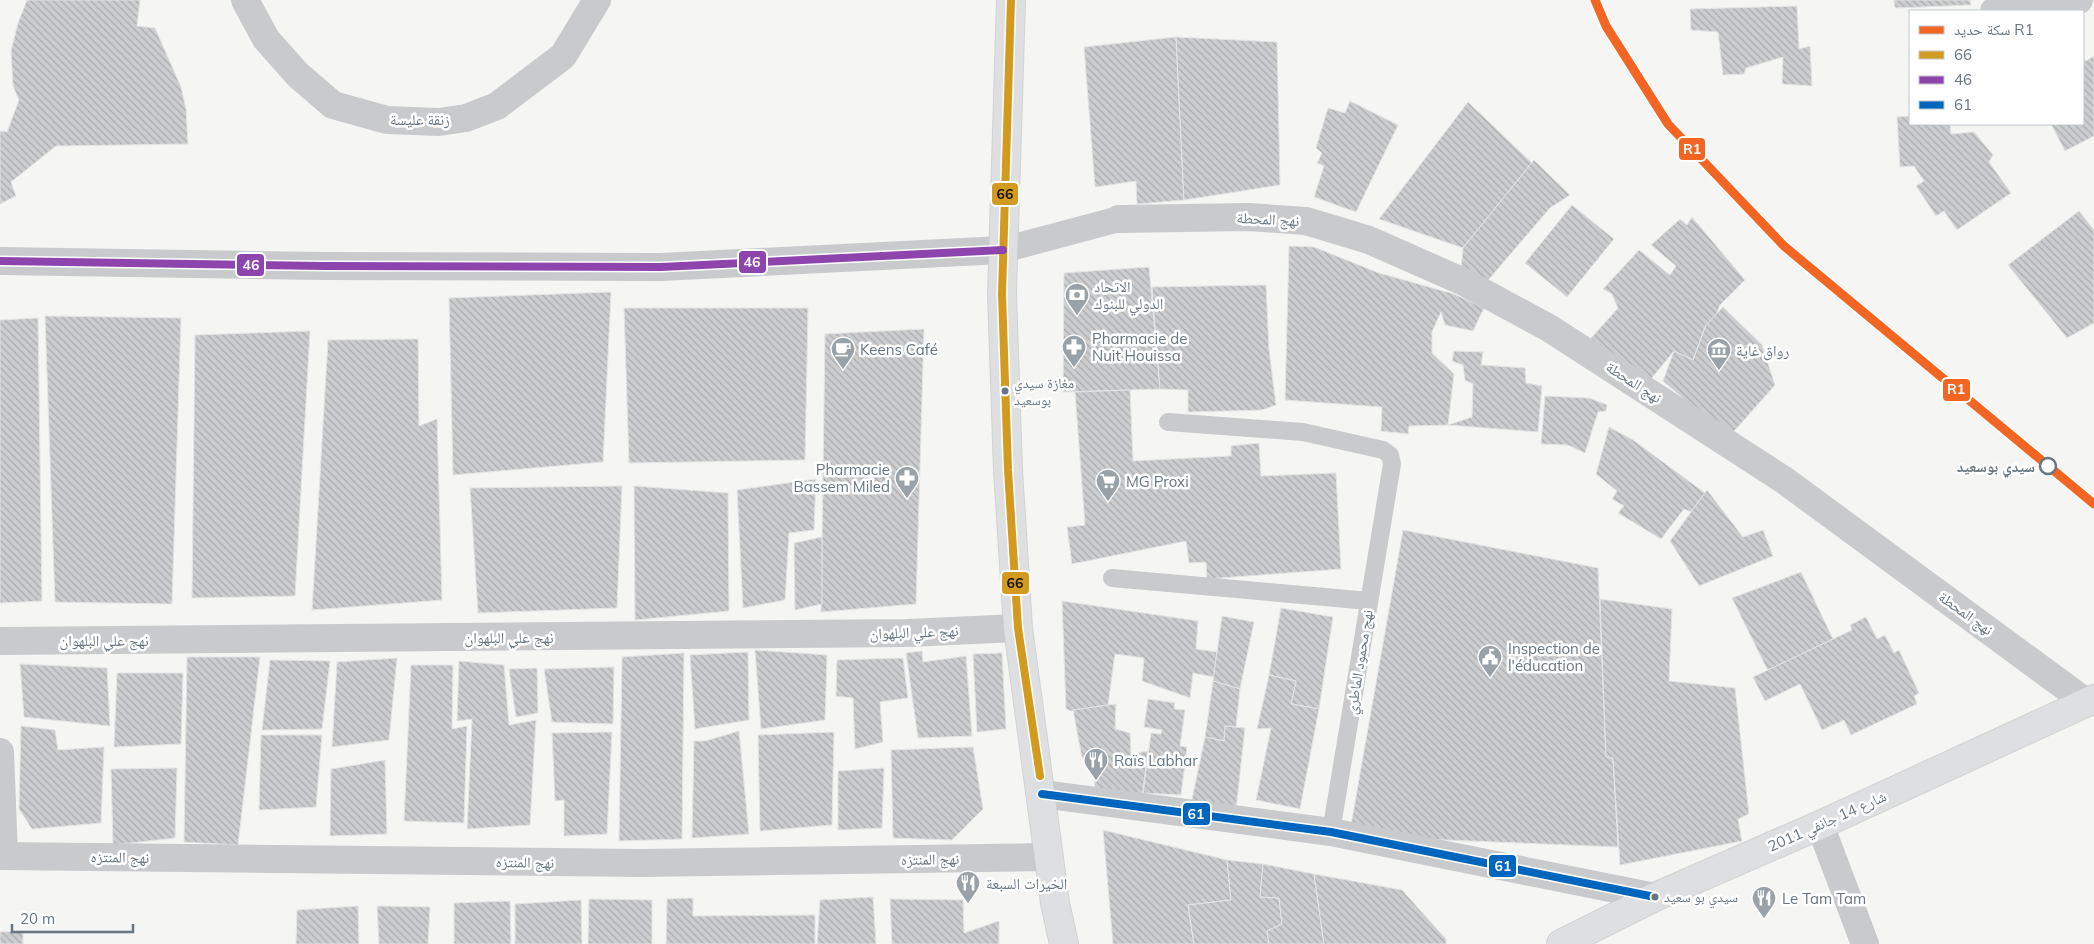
<svg xmlns="http://www.w3.org/2000/svg" width="2094" height="944" viewBox="0 0 2094 944" font-family="Mulish,'Noto Naskh Arabic',sans-serif">
<defs>
<pattern id="building-back-hatch" width="6" height="6" patternUnits="userSpaceOnUse" patternTransform="scale(1.25)"><rect width="6" height="6" fill="#cccdce"/><path d="M-1 5l2 2M0 0l6 6M5-1l2 2" fill="none" stroke="#a9abad"/></pattern>
</defs>
<rect width="100%" height="100%" fill="#f5f5f4"/>
<!-- building -->
<g fill="url(#building-back-hatch)" stroke="#e4e4e4">
<path d="M27 0H140L137 26 155 28 181 87 186 109 188 144 56 146 11 182 16 196 0 204V131L7 132 19 100 13 86 11 51 18 23Z"/>
<path d="M1894 0H1970L1971 5 1895 8Z"/>
<path d="M1797 6 1799 49 1810 46 1812 86 1782 84 1783 57 1746 68 1744 74 1723 75 1718 32 1691 30 1690 9Z"/>
<path d="M1176 37 1184 200 1137 204 1136 181 1095 187 1084 47Z"/>
<path d="M1176 37 1277 42 1280 185 1184 200Z"/>
<path d="M2094 56V136L2065 151 2051 124H2083V59L2086 61Z"/>
<path d="M1350 101 1398 125 1356 212 1314 197 1324 166 1317 163 1322 153 1316 148 1328 108 1345 113Z"/>
<path d="M1468 102 1532 163 1463 248 1379 219Z"/>
<path d="M1910 116V124H1950L1951 134 1974 132 1993 155 1989 162 2011 193 1957 230 1944 211 1936 216 1916 186 1924 181 1914 166 1900 167 1897 117Z"/>
<path d="M1534 160 1570 195 1550 208 1484 285 1461 270 1463 248Z"/>
<path d="M1572 205 1614 239 1567 297 1525 263Z"/>
<path d="M2079 211 2094 230V323L2067 338 2008 265Z"/>
<path d="M1692 217 1745 280 1720 305 1716 315 1706 325 1693 360 1674 351 1651 379 1585 345 1618 308 1612 294 1603 289 1639 250 1670 275 1676 266 1651 245 1680 219 1687 225Z"/>
<path d="M1289 246 1314 247 1379 273 1454 294 1484 308 1473 331 1445 325 1441 312 1432 332V353L1454 374 1448 425 1409 426 1408 434 1381 431 1382 407 1285 400Z"/>
<path d="M1149 267 1160 389 1063 392 1064 273Z"/>
<path d="M1266 285 1269 349 1276 405 1262 410 1188 412V390L1160 389 1152 287Z"/>
<path d="M611 292 603 462 453 475 449 298Z"/>
<path d="M1723 307 1762 345 1775 385 1729 437 1663 381 1674 351 1693 360 1706 325Z"/>
<path d="M624 308H808L805 460 629 463Z"/>
<path d="M45 316 181 318 172 604 55 602Z"/>
<path d="M38 318 42 601 0 603V320Z"/>
<path d="M924 329 916 604 821 612 825 334Z"/>
<path d="M310 331 295 596 192 598 195 335Z"/>
<path d="M418 339 419 426 437 419 442 600 312 610 328 340Z"/>
<path d="M1454 351 1483 352 1481 365 1525 368 1526 383 1542 386 1538 432 1448 425 1472 417 1473 384 1465 380 1463 365 1452 361Z"/>
<path d="M1130 390 1133 461 1231 456V446L1259 443 1261 476 1336 473 1341 569 1207 579 1206 562 1189 563 1186 541 1072 564 1067 527 1085 525 1075 392Z"/>
<path d="M1545 396 1589 398 1607 405 1606 411 1598 412 1585 453 1568 445 1541 444Z"/>
<path d="M1609 427 1633 440 1705 493 1691 512 1684 509 1661 539 1618 513 1624 506 1612 499 1617 491 1596 474Z"/>
<path d="M816 479 814 530 789 533 785 600 743 608 737 490Z"/>
<path d="M622 486 617 608 478 613 470 488Z"/>
<path d="M634 486 728 493 729 611 635 620Z"/>
<path d="M1707 490 1743 537 1763 530 1773 556 1699 586 1670 541Z"/>
<path d="M1403 530 1598 568 1606 757 1613 758 1618 847 1349 836Z"/>
<path d="M822 537V604L795 610 794 543Z"/>
<path d="M1801 572 1833 639 1768 671 1732 598Z"/>
<path d="M1600 599 1672 609 1669 681 1735 688 1749 814 1738 819 1742 841 1620 865 1613 758 1606 757Z"/>
<path d="M1062 601 1198 621 1196 649 1217 652 1214 677 1193 673 1190 698 1142 681 1144 658 1115 654 1108 705 1071 711 1066 709Z"/>
<path d="M1281 608 1333 617 1319 709 1291 704 1296 681 1269 675Z"/>
<path d="M1222 616 1254 622 1240 689 1213 681Z"/>
<path d="M1866 617 1877 639 1885 635 1894 653 1899 650 1919 693 1914 696 1917 704 1851 735 1844 720 1822 730 1800 684 1765 701 1753 677 1852 630 1850 625Z"/>
<path d="M755 650 827 655 825 720 761 729Z"/>
<path d="M922 651 923 662 966 656 972 736 918 738 906 653Z"/>
<path d="M748 652 749 720 695 729 690 655Z"/>
<path d="M684 653 682 839 619 841 622 657Z"/>
<path d="M1002 653 1006 729 977 732 973 654Z"/>
<path d="M187 657H260L238 845 184 842Z"/>
<path d="M397 658 389 740 332 747 337 662Z"/>
<path d="M903 658 908 698 880 702 883 742 855 749 853 698 836 696 837 660Z"/>
<path d="M270 660 330 661 322 729 262 730Z"/>
<path d="M459 661 504 665 509 725 536 720 530 825 467 829 472 719 457 721Z"/>
<path d="M20 664 107 668 110 726 24 717Z"/>
<path d="M411 665H453L452 729 467 726 464 823 404 821Z"/>
<path d="M614 667 613 724 552 722 544 669Z"/>
<path d="M537 668 538 713 516 717 509 669Z"/>
<path d="M117 673H183L181 744 114 747Z"/>
<path d="M1269 675 1296 681 1291 704 1319 709 1300 809 1256 800 1271 728 1257 729Z"/>
<path d="M1213 681 1240 689 1236 727 1225 726 1224 741 1205 737Z"/>
<path d="M1148 699 1175 703 1174 709 1185 710 1180 746 1187 747 1181 795 1143 793 1151 733 1161 734 1162 730 1144 727Z"/>
<path d="M1116 704 1115 729 1130 733 1131 754 1148 751 1141 805 1095 794 1093 757 1082 758 1073 710Z"/>
<path d="M21 726 55 730 58 750 104 747 101 823 32 829 19 809Z"/>
<path d="M1225 726 1245 728 1236 810 1191 804 1205 737 1224 741Z"/>
<path d="M739 731 749 834 692 838 694 741H705Z"/>
<path d="M612 732 607 834 564 836V800L555 801 552 733Z"/>
<path d="M834 732 832 825 760 831 758 735Z"/>
<path d="M261 735H322L316 807 259 810Z"/>
<path d="M973 747 983 809 952 840 893 838 891 750Z"/>
<path d="M385 760 387 834 330 836 331 769Z"/>
<path d="M177 768 175 838 113 845 111 769Z"/>
<path d="M884 768 882 828 838 830V771Z"/>
<path d="M1103 830 1227 860 1231 900 1188 905 1194 944H1113Z"/>
<path d="M1227 860 1263 864 1260 897 1279 898 1282 924 1267 931 1269 944H1194L1188 905 1231 900Z"/>
<path d="M1263 864 1314 874 1324 944H1269L1267 931 1282 924 1279 898 1260 897Z"/>
<path d="M1314 874 1402 890 1446 939V944H1324Z"/>
<path d="M873 897 876 944H817L820 900Z"/>
<path d="M693 898V916L815 915V944H666L667 899Z"/>
<path d="M589 899 652 900V944H588Z"/>
<path d="M890 899 963 900 964 933 999 921V944H892Z"/>
<path d="M581 900 582 944H515V904Z"/>
<path d="M510 901 511 944H454V903Z"/>
<path d="M358 906 359 944H296L297 910Z"/>
<path d="M377 906 430 907 428 944H379Z"/>
<path d="M23 931V944H0V932Z"/>
</g>
<g fill="none" stroke-linecap="round" stroke-linejoin="round">
<defs>
<g id="secondary">
<path d="M1011 0 1002 294 1008 470 1018 628 1055 903 1064 944"/>
<path d="M1561 944 1655 897 1820 825 2094 699"/>
</g>
</defs>
<!-- secondary casing -->
<use href="#secondary" stroke="#d2d2d2" stroke-width="30"/>
<!-- service -->
<g stroke="#c9cacb" stroke-width="18">
<path d="M1168 422 1303 432 1383 450 1390 455 1392 464 1331 832"/>
<path d="M1112 578 1369 601"/>
</g>
<!-- pedestrian -->
<path stroke="#c9cacb" stroke-width="26" d="M1003 250 1119 219"/>
<!-- minor -->
<g stroke="#c9cacb" stroke-width="28">
<path d="M245 0 266 39 298 75 333 105 387 120 439 122 466 118 497 106 563 56 597 0"/>
<path d="M1994 11 2079 0"/>
<path d="M1119 219 1248 217 1306 221 1369 240 1464 282 1549 328 1784 480 2086 702"/>
<path d="M0 261 325 266 661 267 1003 250"/>
<path d="M0 641 908 633 1018 628"/>
<path d="M0 752 4 856"/>
<path d="M1042 794 1331 832 1655 897"/>
<path d="M1820 825 1865 944"/>
<path d="M0 856 641 863 1049 857"/>
</g>
<!-- secondary -->
<use href="#secondary" stroke="#dedfe0" stroke-width="28"/>
<defs>
<path id="bus-1" d="M1011 0 1002 294 1008 470 1018 628 1040 776"/>
<path id="bus-2" d="M0 261 325 266 661 267 1003 250"/>
<path id="bus-3" d="M1042 794 1331 832 1655 897"/>
</defs>
<!-- bus-1 casing -->
<use href="#bus-1" stroke="#fff" stroke-width="11"/>
<!-- bus-2 casing -->
<use href="#bus-2" stroke="#fff" stroke-width="11"/>
<!-- bus-3 casing -->
<use href="#bus-3" stroke="#fff" stroke-width="11"/>
<!-- bus-1 -->
<use href="#bus-1" stroke="#d39a20" stroke-width="8"/>
<!-- bus-2 -->
<use href="#bus-2" stroke="#8e44ad" stroke-width="8"/>
<!-- bus-3 -->
<use href="#bus-3" stroke="#0065bd" stroke-width="8"/>
<defs>
<path id="rail-1" d="M1595 0 1606 26 1668 124 1784 246 2094 504"/>
</defs>
<!-- rail-1 casing -->
<use href="#rail-1" stroke="#fff" stroke-width="12"/>
<!-- rail-1 -->
<use href="#rail-1" stroke="#f26522" stroke-width="9"/>
</g>
<!-- icons -->
<defs>
<symbol id="bank-pin" viewBox="-11 -11 22 30"><path d="M0 17L-7.5 6A9.5 9.5 0 1 1 7.5 6Z" fill="#99a2a9" stroke="#fff"/><path d="M-6-4H6V4H-6ZM0-2.3a2.3 2.3 0 1 0 0 4.6a2.3 2.3 0 1 0 0-4.6Z" fill="#fff"/></symbol>
<symbol id="pharmacy-pin" viewBox="-11 -11 22 30"><path d="M0 17L-7.5 6A9.5 9.5 0 1 1 7.5 6Z" fill="#99a2a9" stroke="#fff"/><path d="M-2-6h4v4h4v4h-4v4h-4v-4h-4v-4h4Z" fill="#fff"/></symbol>
<symbol id="cafe-pin" viewBox="-11 -11 22 30"><path d="M0 17L-7.5 6A9.5 9.5 0 1 1 7.5 6Z" fill="#99a2a9" stroke="#fff"/><path d="M-5.5-4.5H6V0H3Q3 3.5 0 3.5H-2.5Q-5.5 3.5-5.5 0ZM3-3.2v2h1.7v-2ZM-6 4.5H4V6H-6Z" fill="#fff"/></symbol>
<symbol id="museum-pin" viewBox="-11 -11 22 30"><path d="M0 17L-7.5 6A9.5 9.5 0 1 1 7.5 6Z" fill="#99a2a9" stroke="#fff"/><path d="M0-6L6-3V-2H-6V-3ZM-5-1h2V3h-2ZM-1-1h2V3h-2ZM3-1h2V3H3ZM-6 4H6V6H-6Z" fill="#fff"/></symbol>
<symbol id="supermarket-pin" viewBox="-11 -11 22 30"><path d="M0 17L-7.5 6A9.5 9.5 0 1 1 7.5 6Z" fill="#99a2a9" stroke="#fff"/><path d="M-6-5.5h2.5l.6 2H6L4.5 2H-2.5L-4.4-4H-6ZM-1.5 3.2a1.3 1.3 0 1 0 .1 0ZM3 3.2a1.3 1.3 0 1 0 .1 0Z" fill="#fff"/></symbol>
<symbol id="civic-pin" viewBox="-11 -11 22 30"><path d="M0 17L-7.5 6A9.5 9.5 0 1 1 7.5 6Z" fill="#99a2a9" stroke="#fff"/><path d="M-.6-6.5H3V-4.5H.6V-3L4-1V1h2V6H-6V1h2V-1L-.6-3ZM-1.2 2.5V6h2.4V2.5Z" fill="#fff"/></symbol>
<symbol id="restaurant-pin" viewBox="-11 -11 22 30"><path d="M0 17L-7.5 6A9.5 9.5 0 1 1 7.5 6Z" fill="#99a2a9" stroke="#fff"/><path d="M-5-6h1v4h1v-4h1v4h1v-4h1v5L-1.5 .5V6h-2V.5L-5-1ZM5-6V6H3V1.5H1.5Q1.5-4 5-6Z" fill="#fff"/></symbol>
</defs>
<g fill-rule="evenodd">
<use href="#bank-pin" x="1063" y="281" width="28" height="38"/>
<use href="#pharmacy-pin" x="1060" y="333" width="28" height="38"/>
<use href="#cafe-pin" x="829" y="335" width="28" height="38"/>
<use href="#museum-pin" x="1705" y="336" width="28" height="38"/>
<use href="#pharmacy-pin" x="893" y="464" width="28" height="38"/>
<use href="#supermarket-pin" x="1094" y="467" width="28" height="38"/>
<use href="#civic-pin" x="1476" y="643" width="28" height="38"/>
<use href="#restaurant-pin" x="1082" y="746" width="28" height="38"/>
<use href="#restaurant-pin" x="954" y="869" width="28" height="38"/>
<use href="#restaurant-pin" x="1750" y="884" width="28" height="38"/>
</g>
<!-- markers -->
<g fill="#677681" stroke="#fff" stroke-width="2">
<circle cx="1005" cy="391" r="4.5"/>
<circle cx="1655" cy="897" r="4.5"/>
</g>
<circle fill="#fff" stroke="#677681" stroke-width="2.5" cx="2048" cy="466" r="8"/>
<g text-anchor="middle" dominant-baseline="central" stroke-width="5" stroke-linejoin="round" paint-order="stroke">
<!-- bus labels -->
<g font-size="14" fill="#677681" stroke="#fff" text-anchor="start">
<text x="1014" y="383">مغازة سيدي<tspan x="1014" dy="17">بوسعيد</tspan></text>
<text x="1664" y="897">سيدي بو سعيد</text>
</g>
<!-- street labels -->
<g font-size="15" fill="#677681" stroke="#fff">
<text x="420" y="119">زنقة عليسة</text>
<text transform="translate(1268 219) rotate(3)">نهج المحطة</text>
<text transform="translate(1634 382) rotate(33)">نهج المحطة</text>
<text transform="translate(1966 613) rotate(36)">نهج المحطة</text>
<text transform="translate(914 632) rotate(-2)">نهج علي البلهوان</text>
<text x="509" y="637">نهج علي البلهوان</text>
<text x="104" y="640">نهج علي البلهوان</text>
<text transform="translate(1359 662) rotate(-81)">نهج محمود الماطري</text>
<text transform="translate(1827 821) rotate(-24)">شارع 14 جانفي 2011</text>
<text transform="translate(120 857) rotate(1)">نهج المنتزه</text>
<text transform="translate(930 859) rotate(-1)">نهج المنتزه</text>
<text transform="translate(525 862) rotate(1)">نهج المنتزه</text>
</g>
<!-- poi labels -->
<g font-size="15" fill="#677681" stroke="#fff" text-anchor="start">
<text x="1094" y="286">الاتحاد<tspan x="1094" dy="17">الدولي للبنوك</tspan></text>
<text x="1092" y="338">Pharmacie de<tspan x="1092" dy="17">Nuit Houissa</tspan></text>
<text x="860" y="349">Keens Café</text>
<text x="1736" y="350">رواق غاية</text>
<text x="890" y="469" text-anchor="end">Pharmacie<tspan x="890" dy="17">Bassem Miled</tspan></text>
<text x="1126" y="481">MG Proxi</text>
<text x="1508" y="648">Inspection de<tspan x="1508" dy="17">l'éducation</tspan></text>
<text x="1114" y="760">Raïs Labhar</text>
<text x="986" y="883">الخيرات السبعة</text>
<text x="1782" y="898">Le Tam Tam</text>
</g>
<!-- stop labels -->
<g font-size="15" font-weight="bold" fill="#677681" stroke="#fff" text-anchor="end">
<text x="2035" y="466">سيدي بوسعيد</text>
</g>
</g>
<g stroke="#fff" stroke-width="2">
<rect x="1678" y="137" width="28" height="24" rx="5" fill="#f26522"/>
<rect x="991" y="182" width="28" height="24" rx="5" fill="#d39a20"/>
<rect x="738" y="250" width="29" height="24" rx="5" fill="#8e44ad"/>
<rect x="236" y="253" width="29" height="24" rx="5" fill="#8e44ad"/>
<rect x="1942" y="378" width="29" height="24" rx="5" fill="#f26522"/>
<rect x="1001" y="571" width="29" height="24" rx="5" fill="#d39a20"/>
<rect x="1182" y="802" width="29" height="24" rx="5" fill="#0065bd"/>
<rect x="1488" y="854" width="29" height="24" rx="5" fill="#0065bd"/>
</g>
<g font-size="14" text-anchor="middle" font-weight="bold" fill="#fff">
<text x="1692" y="154">R1</text>
<text x="752" y="267">46</text>
<text x="251" y="270">46</text>
<text x="1956" y="394">R1</text>
<text x="1196" y="819">61</text>
<text x="1503" y="871">61</text>
</g>
<g font-size="14" text-anchor="middle" font-weight="bold" fill="#111">
<text x="1005" y="199">66</text>
<text x="1015" y="588">66</text>
</g>
<!-- legend -->
<rect x="1909" y="10" width="175" height="115" fill="#ffffff" stroke="#c2c8cd"/>
<rect x="1919" y="26" width="25" height="8" fill="#f26522" stroke="#c2c8cd"/>
<text x="1954" y="35" font-size="15" fill="#677681">سكة حديد R1</text>
<rect x="1919" y="51" width="25" height="8" fill="#d39a20" stroke="#c2c8cd"/>
<text x="1954" y="60" font-size="15" fill="#677681">66</text>
<rect x="1919" y="76" width="25" height="8" fill="#8e44ad" stroke="#c2c8cd"/>
<text x="1954" y="85" font-size="15" fill="#677681">46</text>
<rect x="1919" y="101" width="25" height="8" fill="#0065bd" stroke="#c2c8cd"/>
<text x="1954" y="110" font-size="15" fill="#677681">61</text>
<!-- scale -->
<path d="M12 924v8h121v-8" fill="none" stroke="#677681" stroke-width="2.5"/>
<text x="20" y="924" font-size="15" fill="#677681" stroke="#ffffff" stroke-width="4" paint-order="stroke">20 m</text>
</svg>
